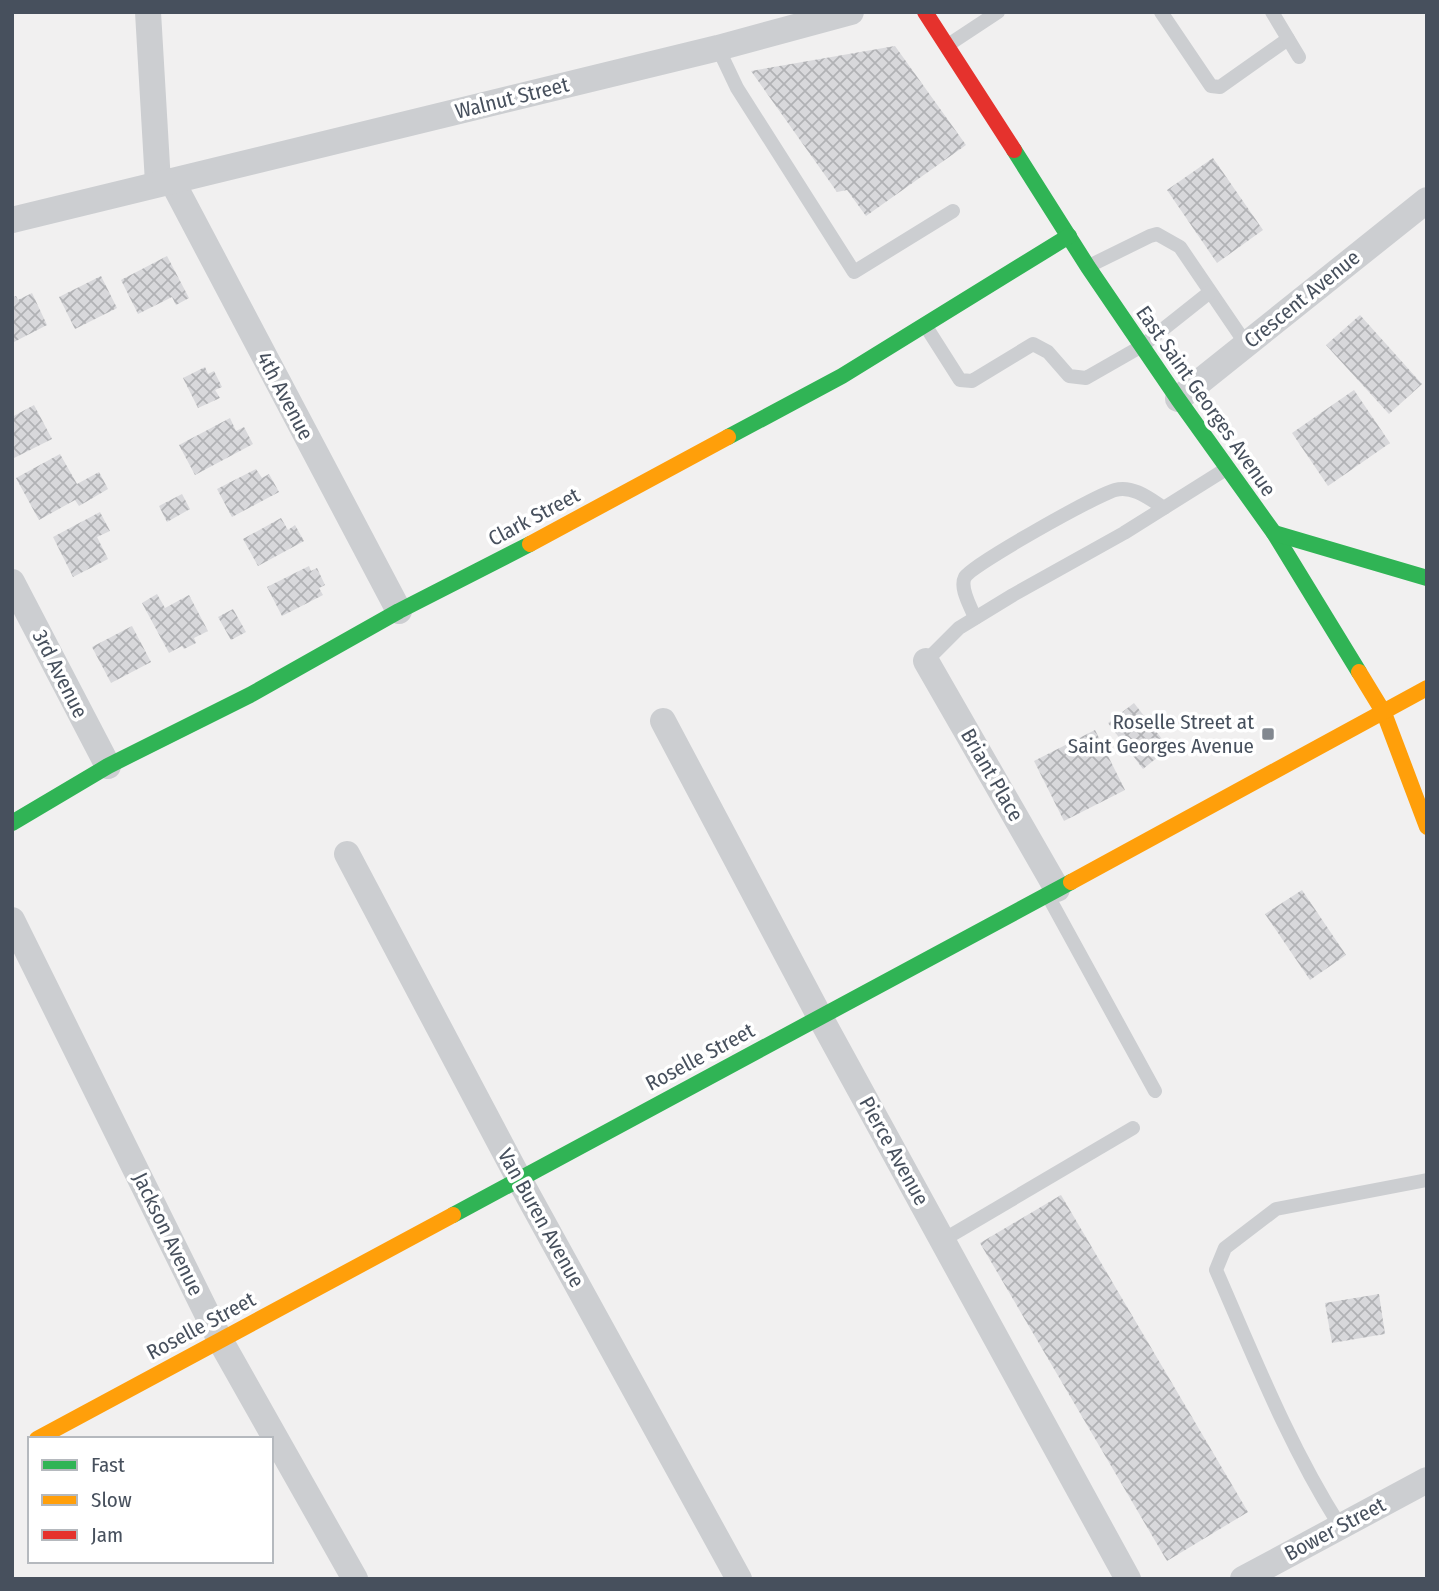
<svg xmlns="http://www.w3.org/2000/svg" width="1439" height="1591" viewBox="0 0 1439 1591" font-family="'Fira Sans Condensed',sans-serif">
<defs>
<pattern id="building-cross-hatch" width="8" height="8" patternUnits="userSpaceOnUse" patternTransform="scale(1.75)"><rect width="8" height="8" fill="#d8d8db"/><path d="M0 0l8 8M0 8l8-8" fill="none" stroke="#b1b2b5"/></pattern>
</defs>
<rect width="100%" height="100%" fill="#f1f0f0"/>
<!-- building -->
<g fill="url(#building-cross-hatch)">
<path d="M895 46 966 145 866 216 847 190 837 192 751 71Z"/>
<path d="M1213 158 1263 230 1217 263 1167 190Z"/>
<path d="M167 256 189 298 176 305 172 297 138 314 121 280Z"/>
<path d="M101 276 117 308 75 329 59 297Z"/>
<path d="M32 293 47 325 12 343V297L16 296 18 300Z"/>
<path d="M1360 315 1422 384 1389 414 1326 345Z"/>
<path d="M205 367 208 374 214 371 222 387 215 390 220 398 198 408 183 378Z"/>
<path d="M1354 390 1390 443 1328 486 1292 433Z"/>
<path d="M34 405 52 439 12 459V417Z"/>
<path d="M230 418 236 431 244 427 253 444 195 475 179 445Z"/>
<path d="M60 454 77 484 99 472 108 489 79 506 75 500 39 520 16 478Z"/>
<path d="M256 469 262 478 269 474 279 492 232 517 217 489Z"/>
<path d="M182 494 190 509 167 522 159 506Z"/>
<path d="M100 512 110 531 97 537 108 559 73 577 53 537Z"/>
<path d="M281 518 288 530 295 525 304 541 258 566 243 539Z"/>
<path d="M309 566 311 571 317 568 325 585 319 588 323 595 282 616 267 587Z"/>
<path d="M157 594 165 608 189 595 208 631 194 638 196 643 184 649 182 646 169 653 142 603Z"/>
<path d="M233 609 246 632 231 640 218 617Z"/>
<path d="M132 626 151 662 111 683 92 647Z"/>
<path d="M1134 703 1169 748 1143 769 1108 723Z"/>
<path d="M1095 730 1125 790 1064 821 1034 761Z"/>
<path d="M1302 890 1346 955 1310 980 1265 914Z"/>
<path d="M1061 1195 1248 1512 1167 1561 980 1243Z"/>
<path d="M1379 1294 1385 1334 1332 1343 1325 1303Z"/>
</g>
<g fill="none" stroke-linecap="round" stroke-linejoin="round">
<!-- lane -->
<g stroke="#ccced1" stroke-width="14">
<path d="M1161 12 1211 86 1220 87 1288 39"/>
<path d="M1272 12 1299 57"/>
<path d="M948 45 998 12"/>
<path d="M718 48 737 88 854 272 953 211"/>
<path d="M1089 266 1150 236 1157 234 1180 247 1246 344"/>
<path d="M925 325 960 380 972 381 1033 344 1048 352 1069 376 1086 378 1142 346 1210 292"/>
<path d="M975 618C971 607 959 588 965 577 973 564 1097 495 1115 490 1133 485 1150 499 1164 508"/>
<path d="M926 661 959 628 1013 595 1124 533 1226 469"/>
<path d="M1048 896 1155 1091"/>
<path d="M943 1240 1133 1128"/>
<path d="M1340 1526C1289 1446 1254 1357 1216 1270L1225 1248 1276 1209 1427 1180"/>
</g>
<!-- street -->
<g stroke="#ccced1" stroke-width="26">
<path d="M148 12 158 183"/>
<path d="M172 181 399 611"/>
<path d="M12 220 718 48 851 12"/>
<path d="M1178 399 1427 200"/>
<path d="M12 582 108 766"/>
<path d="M926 661 1057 889"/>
<path d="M663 721 820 1017 1128 1579"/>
<path d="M347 854 519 1179 739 1579"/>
<path d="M12 920 220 1340 355 1579"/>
<path d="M1243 1579 1427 1480"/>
</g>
<!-- fast -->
<g stroke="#30b455" stroke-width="16">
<path d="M1014 150 1088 267 1178 399 1274 533 1359 672"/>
<path d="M728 437 842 376 1069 236"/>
<path d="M1274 533 1427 578"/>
<path d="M12 823 108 766 250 695 399 611 530 544"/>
<path d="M453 1215 1071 882"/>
</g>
<!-- slow -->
<g stroke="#ff9f0a" stroke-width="16">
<path d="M530 544 728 437"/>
<path d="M1359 672 1384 713 1427 827"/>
<path d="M1071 882 1427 688"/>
<path d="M37 1439 453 1215"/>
</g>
<!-- jam -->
<path stroke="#e5322d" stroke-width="16" d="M925 12 1014 150"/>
</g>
<!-- markers -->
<rect fill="#828890" stroke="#fff" stroke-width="2.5" x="1261" y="727" width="14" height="14" rx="3.5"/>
<g text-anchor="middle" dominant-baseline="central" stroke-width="7" stroke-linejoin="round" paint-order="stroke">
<!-- street labels -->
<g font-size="21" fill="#47505d" stroke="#fff">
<text transform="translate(512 98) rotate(-14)">Walnut Street</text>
<text transform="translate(1302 299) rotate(-39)">Crescent Avenue</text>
<text transform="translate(285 396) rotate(62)">4th Avenue</text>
<text transform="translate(1206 401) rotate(55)">East Saint Georges Avenue</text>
<text transform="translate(534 517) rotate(-28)">Clark Street</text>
<text transform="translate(60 674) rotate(63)">3rd Avenue</text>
<text transform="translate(992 775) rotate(60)">Briant Place</text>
<text transform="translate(700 1057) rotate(-28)">Roselle Street</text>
<text transform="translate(894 1151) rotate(61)">Pierce Avenue</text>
<text transform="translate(541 1218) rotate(61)">Van Buren Avenue</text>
<text transform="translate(168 1234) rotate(64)">Jackson Avenue</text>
<text transform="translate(201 1326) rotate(-28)">Roselle Street</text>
<text transform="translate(1335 1529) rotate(-28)">Bower Street</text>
</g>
<!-- poi labels -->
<g font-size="21" fill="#47505d" stroke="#fff" text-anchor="end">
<text x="1254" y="722">Roselle Street at<tspan x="1254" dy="24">Saint Georges Avenue</tspan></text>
</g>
</g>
<!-- border -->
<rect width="1439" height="1591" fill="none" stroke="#47505d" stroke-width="28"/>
<!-- legend -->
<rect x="28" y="1437" width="245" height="126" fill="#ffffff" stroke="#b5b9be" stroke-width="2"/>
<rect x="42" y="1460" width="35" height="10" fill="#30b455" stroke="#b5b9be" stroke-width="2"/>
<text x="91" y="1472" font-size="21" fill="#47505d">Fast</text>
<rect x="42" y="1495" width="35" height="10" fill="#ff9f0a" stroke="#b5b9be" stroke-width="2"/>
<text x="91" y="1507" font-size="21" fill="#47505d">Slow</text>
<rect x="42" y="1530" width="35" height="10" fill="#e5322d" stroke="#b5b9be" stroke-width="2"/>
<text x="91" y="1542" font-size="21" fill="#47505d">Jam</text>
</svg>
